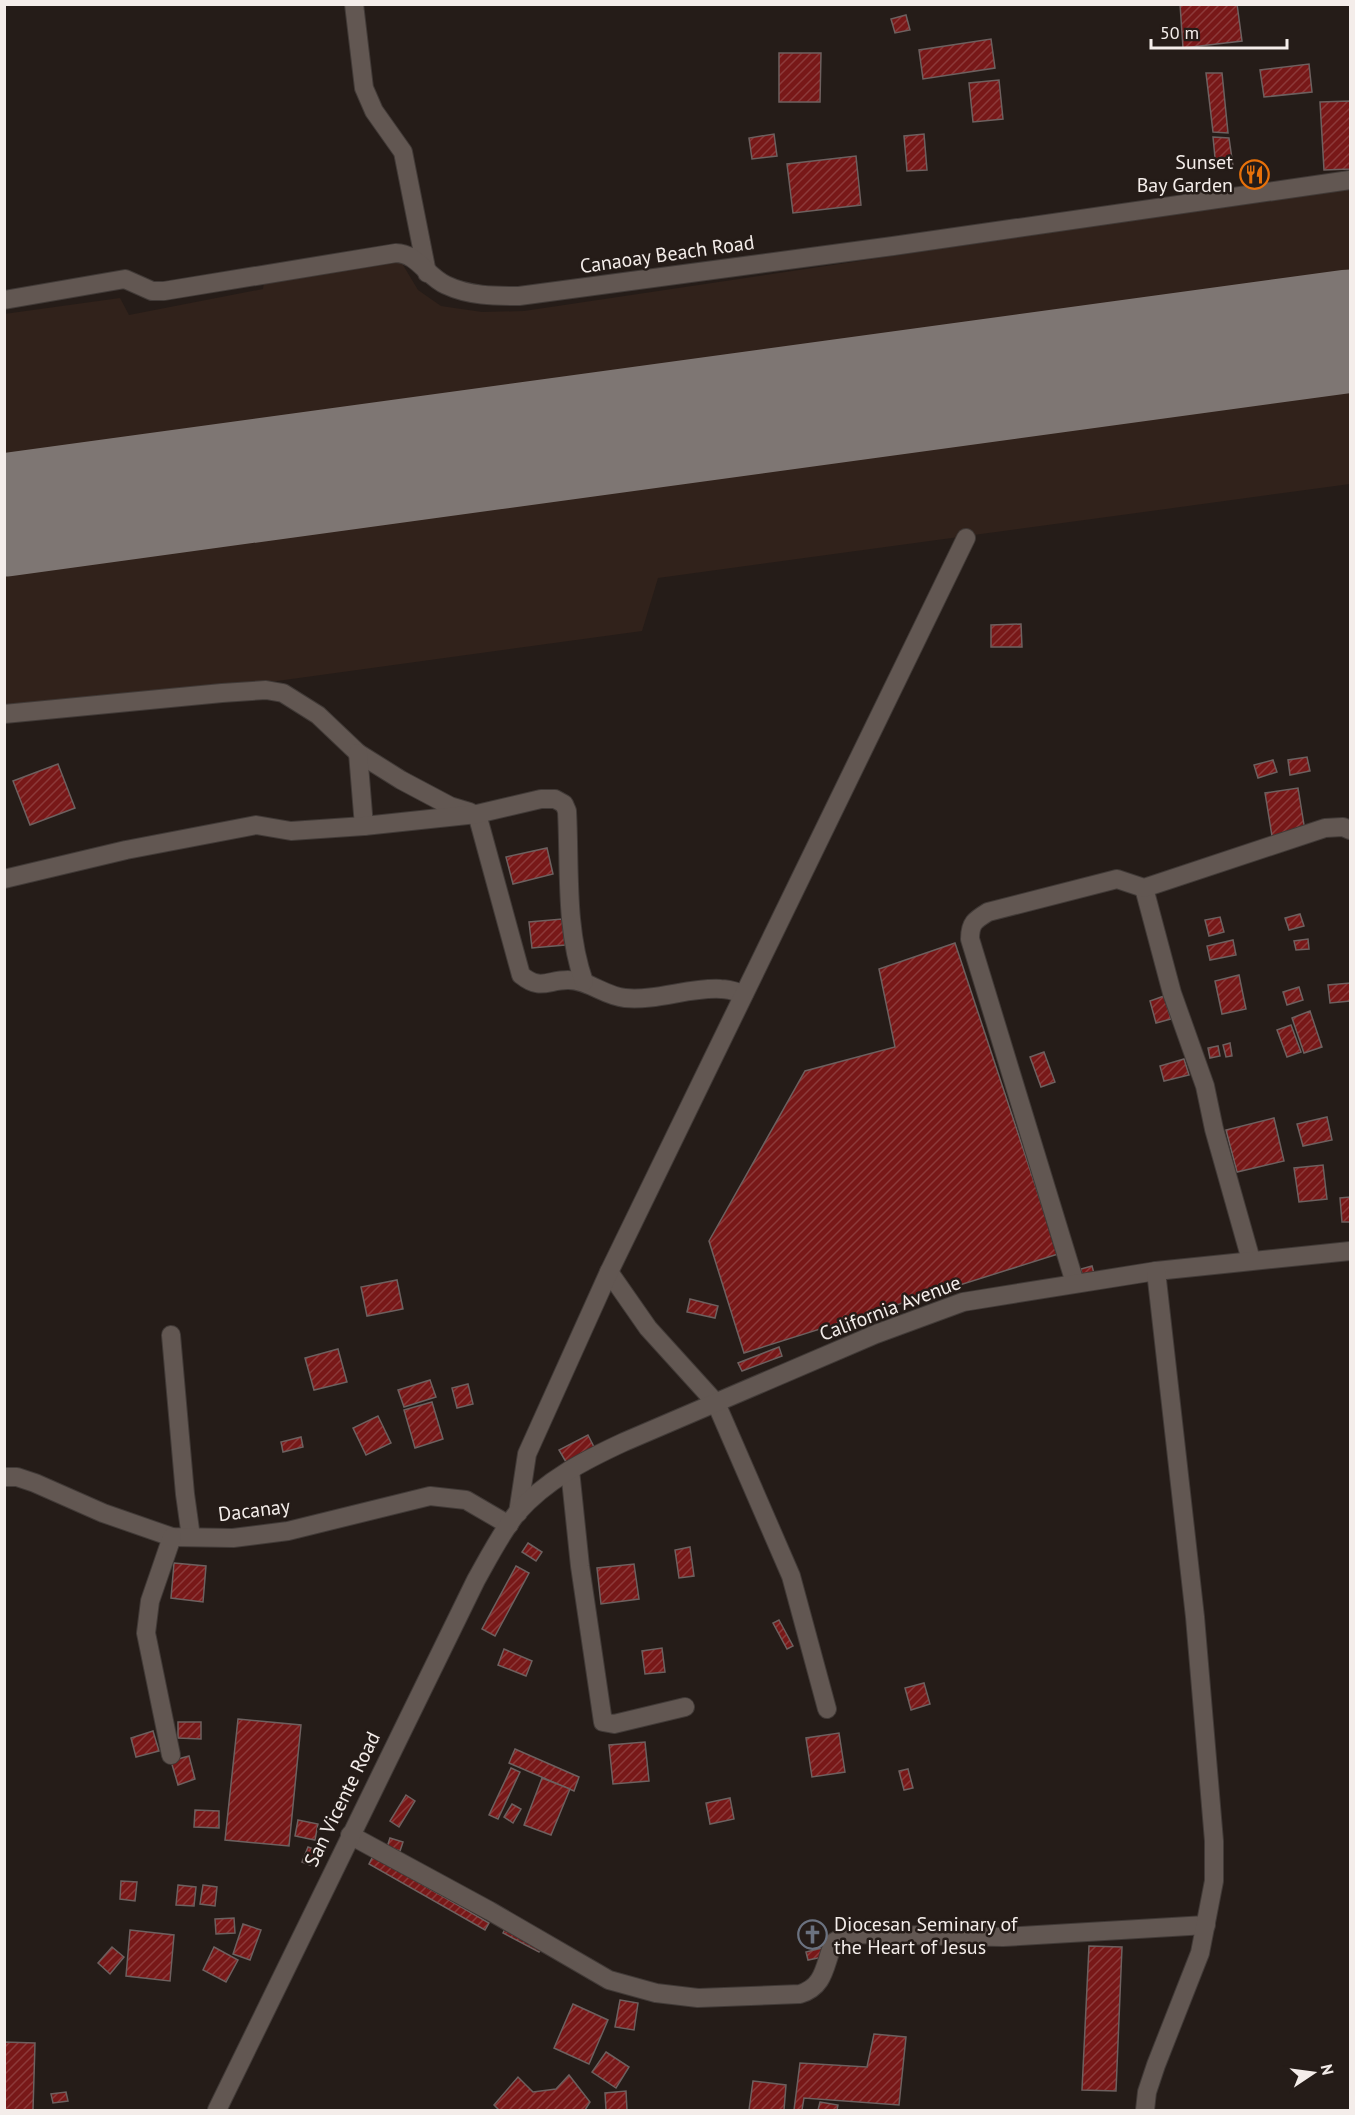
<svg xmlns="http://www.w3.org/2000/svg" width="1355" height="2115" viewBox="0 0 1355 2115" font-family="'PT Sans',sans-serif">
<defs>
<pattern id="building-hatch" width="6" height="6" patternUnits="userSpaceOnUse" patternTransform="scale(1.5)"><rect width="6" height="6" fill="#781818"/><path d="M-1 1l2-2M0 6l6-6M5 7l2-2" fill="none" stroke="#8c3a3a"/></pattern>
</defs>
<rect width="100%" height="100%" fill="#251c18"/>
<!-- built -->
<path fill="#31221b" d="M1350 188V484L658 578 642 631 277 681 5 707 4 314 120 298 129 315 263 289 264 281 400 260 418 290 441 306 482 312 524 311Z"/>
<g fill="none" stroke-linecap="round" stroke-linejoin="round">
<!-- runway -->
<path stroke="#7e7673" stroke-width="123" d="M4 515 1350 331"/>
</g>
<!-- building -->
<g fill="url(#building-hatch)" stroke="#6d605f" stroke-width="1.5">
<path d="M1180 4H1237L1242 41 1183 48Z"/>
<path d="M906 15 910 30 895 33 891 19Z"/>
<path d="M991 39 995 68 923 79 919 50Z"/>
<path d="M779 53H821L820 102H779Z"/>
<path d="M1309 64 1312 92 1264 97 1260 70Z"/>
<path d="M1206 73H1222L1228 133 1213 132Z"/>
<path d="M999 80 1003 119 973 122 969 83Z"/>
<path d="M1350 101V169L1324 170 1320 102Z"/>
<path d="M774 134 777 156 752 159 749 138Z"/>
<path d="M924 134 927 170 907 171 904 136Z"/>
<path d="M1213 137 1229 138 1233 166 1216 168Z"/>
<path d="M856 156 861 205 793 213 787 164Z"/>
<path d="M1021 624 1022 647H991V625Z"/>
<path d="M1307 757 1310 771 1290 775 1288 760Z"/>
<path d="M1273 760 1277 772 1258 778 1254 765Z"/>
<path d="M58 764 75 808 30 825 13 781Z"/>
<path d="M1298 788 1305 831 1272 836 1265 793Z"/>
<path d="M547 848 553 874 513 884 506 857Z"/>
<path d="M1300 914 1304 926 1289 930 1285 918Z"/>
<path d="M1220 917 1224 932 1209 936 1205 920Z"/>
<path d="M562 919 565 945 532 948 529 922Z"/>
<path d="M1308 939 1309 949 1296 950 1294 941Z"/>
<path d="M1233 940 1236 955 1210 960 1207 946Z"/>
<path d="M955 943 1058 1254 744 1353 709 1241 805 1071 895 1047 879 969Z"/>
<path d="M1239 975 1246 1009 1222 1014 1215 981Z"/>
<path d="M1350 983V1001L1330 1003 1328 985Z"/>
<path d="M1299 987 1303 1000 1287 1005 1283 992Z"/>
<path d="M1164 996 1171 1019 1156 1023 1150 1001Z"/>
<path d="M1310 1011 1322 1047 1304 1053 1292 1018Z"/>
<path d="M1291 1025 1301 1052 1287 1057 1277 1030Z"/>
<path d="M1230 1043 1232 1056 1226 1057 1223 1045Z"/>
<path d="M1218 1046 1220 1056 1210 1058 1208 1048Z"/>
<path d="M1044 1052 1055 1082 1041 1087 1030 1057Z"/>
<path d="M1184 1059 1189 1075 1164 1081 1160 1066Z"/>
<path d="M1327 1117 1332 1140 1303 1146 1297 1124Z"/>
<path d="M1274 1118 1284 1161 1237 1172 1226 1130Z"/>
<path d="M1323 1165 1327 1199 1299 1202 1294 1168Z"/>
<path d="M1350 1197V1222H1342L1340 1198Z"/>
<path d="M1092 1266 1095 1277 1083 1280 1081 1269Z"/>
<path d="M397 1280 403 1309 367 1316 361 1287Z"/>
<path d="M690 1299 718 1306 715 1318 687 1312Z"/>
<path d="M779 1347 782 1356 742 1371 738 1363Z"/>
<path d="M338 1349 347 1382 314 1390 305 1358Z"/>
<path d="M430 1380 436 1397 404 1407 398 1390Z"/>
<path d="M468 1384 473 1404 457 1408 452 1388Z"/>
<path d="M432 1402 443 1439 415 1448 404 1410Z"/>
<path d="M378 1416 391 1443 366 1455 353 1428Z"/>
<path d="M588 1435 594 1447 566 1462 559 1450Z"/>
<path d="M301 1437 303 1447 283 1452 281 1442Z"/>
<path d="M528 1543 542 1552 536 1561 522 1552Z"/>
<path d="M690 1547 694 1576 679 1578 675 1550Z"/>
<path d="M174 1563 206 1566 203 1602 171 1598Z"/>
<path d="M634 1564 639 1599 601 1604 597 1568Z"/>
<path d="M516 1566 529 1573 495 1636 482 1629Z"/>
<path d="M779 1620 793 1646 787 1649 773 1623Z"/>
<path d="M662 1648 665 1672 645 1674 642 1651Z"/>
<path d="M504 1649 532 1661 526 1676 498 1665Z"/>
<path d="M924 1683 930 1704 911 1710 905 1688Z"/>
<path d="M238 1719 301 1725 289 1846 225 1840Z"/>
<path d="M178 1722H201V1739L178 1738Z"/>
<path d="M153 1731 159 1751 136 1757 131 1738Z"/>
<path d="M839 1733 845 1772 812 1777 806 1738Z"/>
<path d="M645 1742 649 1781 613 1784 609 1745Z"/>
<path d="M515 1749 579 1777 574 1791 509 1763Z"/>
<path d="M189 1756 195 1779 178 1785 171 1761Z"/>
<path d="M511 1768 520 1772 498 1819 489 1815Z"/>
<path d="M908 1769 913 1788 904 1790 899 1771Z"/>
<path d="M542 1778 570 1789 551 1835 524 1825Z"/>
<path d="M406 1795 415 1801 399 1827 390 1821Z"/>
<path d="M730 1798 734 1819 710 1824 706 1803Z"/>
<path d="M512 1804 521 1809 513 1823 504 1817Z"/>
<path d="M195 1810 219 1811V1828L194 1827Z"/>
<path d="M298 1820 318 1824 315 1840 295 1836Z"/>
<path d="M390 1838 403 1842 400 1851 387 1847Z"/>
<path d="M308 1847 316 1850 310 1865 302 1862Z"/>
<path d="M373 1856 489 1923 485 1930 369 1864Z"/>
<path d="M121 1881 137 1882 135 1901 120 1899Z"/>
<path d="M178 1885 196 1887 194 1906 176 1905Z"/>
<path d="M203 1885 217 1887 215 1906 200 1904Z"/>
<path d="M234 1918 235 1933 216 1934 215 1919Z"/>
<path d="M243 1924 261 1930 250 1960 233 1954Z"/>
<path d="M506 1927 542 1946 539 1952 503 1933Z"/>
<path d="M130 1930 174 1935 170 1981 126 1976Z"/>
<path d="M1089 1946 1122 1947 1116 2091 1082 2090Z"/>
<path d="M112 1947 124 1957 110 1974 98 1963Z"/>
<path d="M214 1947 238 1960 226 1982 203 1970Z"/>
<path d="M822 1948 823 1957 808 1960 806 1952Z"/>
<path d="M620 2000 638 2003 634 2030 615 2027Z"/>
<path d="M573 2004 608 2020 589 2064 554 2048Z"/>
<path d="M874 2034 906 2037 899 2105 804 2098 802 2110H794L800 2063 867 2067Z"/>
<path d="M4 2042 35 2043 33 2110H4Z"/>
<path d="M606 2052 629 2067 616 2088 592 2072Z"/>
<path d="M569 2075 590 2102 585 2110H499L494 2105 518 2077 533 2092 556 2089Z"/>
<path d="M753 2081 786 2085 784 2110H749Z"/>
<path d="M626 2091 627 2110H606L605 2093Z"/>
<path d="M66 2092 68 2101 53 2103 51 2094Z"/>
<path d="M820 2102 838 2105 837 2110H818Z"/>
</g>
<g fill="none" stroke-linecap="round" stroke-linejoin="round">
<defs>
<g id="minor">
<path d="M354 4 364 88 374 111 403 152 427 273"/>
<path d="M4 300 125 279 152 291H164L396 253C417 253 427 277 446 285 469 296 494 296 519 296L893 246 1350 180"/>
<path d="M4 714 222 693 266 690 283 693 318 715 358 753 401 780 450 806 470 812"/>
<path d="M358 753 364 826"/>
<path d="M477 814 521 975C541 991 547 980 568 980 589 980 604 996 625 998 657 1001 690 987 721 989 729 989 737 992 744 994"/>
<path d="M4 879 126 850 256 825 291 831 364 826 477 814 541 799H555L564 804 567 811C570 867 565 929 584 982"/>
<path d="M1144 888 1172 993 1205 1086 1214 1129 1251 1260"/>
<path d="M609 1272 648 1328 716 1403 791 1576 827 1709"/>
<path d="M1075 1283 970 939C970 923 975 920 988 912L1117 879 1144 888 1325 828 1343 827 1350 830"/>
<path d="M171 1335 185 1494 191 1537"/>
<path d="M570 1470 580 1566 603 1722 614 1724 685 1707"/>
<path d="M4 1477H17L35 1483 103 1513 172 1537 233 1538 288 1531 430 1496 466 1500 509 1525"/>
<path d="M518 1513 527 1454 609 1272 966 538"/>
<path d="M171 1755 146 1633 150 1601 172 1537"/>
<path d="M350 1835 490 1911 609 1980 656 1993 698 1998 800 1994C826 1986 824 1964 834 1942L848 1934 1003 1937 1206 1925"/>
<path d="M217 2110 476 1580C489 1557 501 1533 517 1513 546 1480 585 1460 624 1442L876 1334 963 1302 1156 1271 1350 1251"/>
<path d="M1145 2110 1147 2092 1156 2065 1200 1953 1214 1881V1841L1195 1617 1156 1271"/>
</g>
</defs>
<!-- minor casing -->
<use href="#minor" stroke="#413a37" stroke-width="20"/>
<!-- minor -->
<use href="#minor" stroke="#625752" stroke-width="18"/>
</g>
<!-- icons -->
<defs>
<symbol id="restaurant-ring" viewBox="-11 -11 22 22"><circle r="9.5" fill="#251c18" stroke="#e8710a" stroke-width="1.5"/><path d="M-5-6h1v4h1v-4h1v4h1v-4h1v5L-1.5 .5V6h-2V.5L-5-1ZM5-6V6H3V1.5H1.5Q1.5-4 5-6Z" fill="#e8710a"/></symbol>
<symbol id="church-ring" viewBox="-11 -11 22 22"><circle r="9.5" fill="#251c18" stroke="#6b7280" stroke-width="1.5"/><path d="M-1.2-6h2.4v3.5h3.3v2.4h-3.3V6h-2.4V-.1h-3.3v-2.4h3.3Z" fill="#6b7280"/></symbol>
</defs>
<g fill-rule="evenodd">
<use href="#restaurant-ring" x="1238" y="158" width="33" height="33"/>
<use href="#church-ring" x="796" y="1918" width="33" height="33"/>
</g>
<g text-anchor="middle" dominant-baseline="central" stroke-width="5" stroke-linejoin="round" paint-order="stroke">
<!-- poi labels -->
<g font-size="20" fill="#f4edea" stroke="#251c18" text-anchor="end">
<text x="1233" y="162">Sunset<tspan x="1233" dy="23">Bay Garden</tspan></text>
<text x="834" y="1924" text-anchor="start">Diocesan Seminary of<tspan x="834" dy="23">the Heart of Jesus</tspan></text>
</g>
<!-- street labels -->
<g font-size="20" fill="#f4edea" stroke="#251c18">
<text transform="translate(667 254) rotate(-8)">Canaoay Beach Road</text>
<text transform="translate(890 1308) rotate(-21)">California Avenue</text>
<text transform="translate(254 1510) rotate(-7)">Dacanay</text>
<text transform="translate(342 1799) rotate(-64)">San Vicente Road</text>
</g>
</g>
<!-- border -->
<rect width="1355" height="2115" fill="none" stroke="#f4edea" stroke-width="12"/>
<!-- north arrow -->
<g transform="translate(1313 2073) rotate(77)" stroke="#251c18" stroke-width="4.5" paint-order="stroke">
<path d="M0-4.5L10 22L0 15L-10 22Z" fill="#f4edea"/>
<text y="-9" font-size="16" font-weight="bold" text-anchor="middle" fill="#f4edea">N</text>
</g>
<!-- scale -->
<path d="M1151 39v9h136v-9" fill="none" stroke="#f4edea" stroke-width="3"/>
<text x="1160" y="39" font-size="18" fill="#f4edea" stroke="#251c18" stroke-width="4.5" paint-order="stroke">50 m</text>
</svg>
